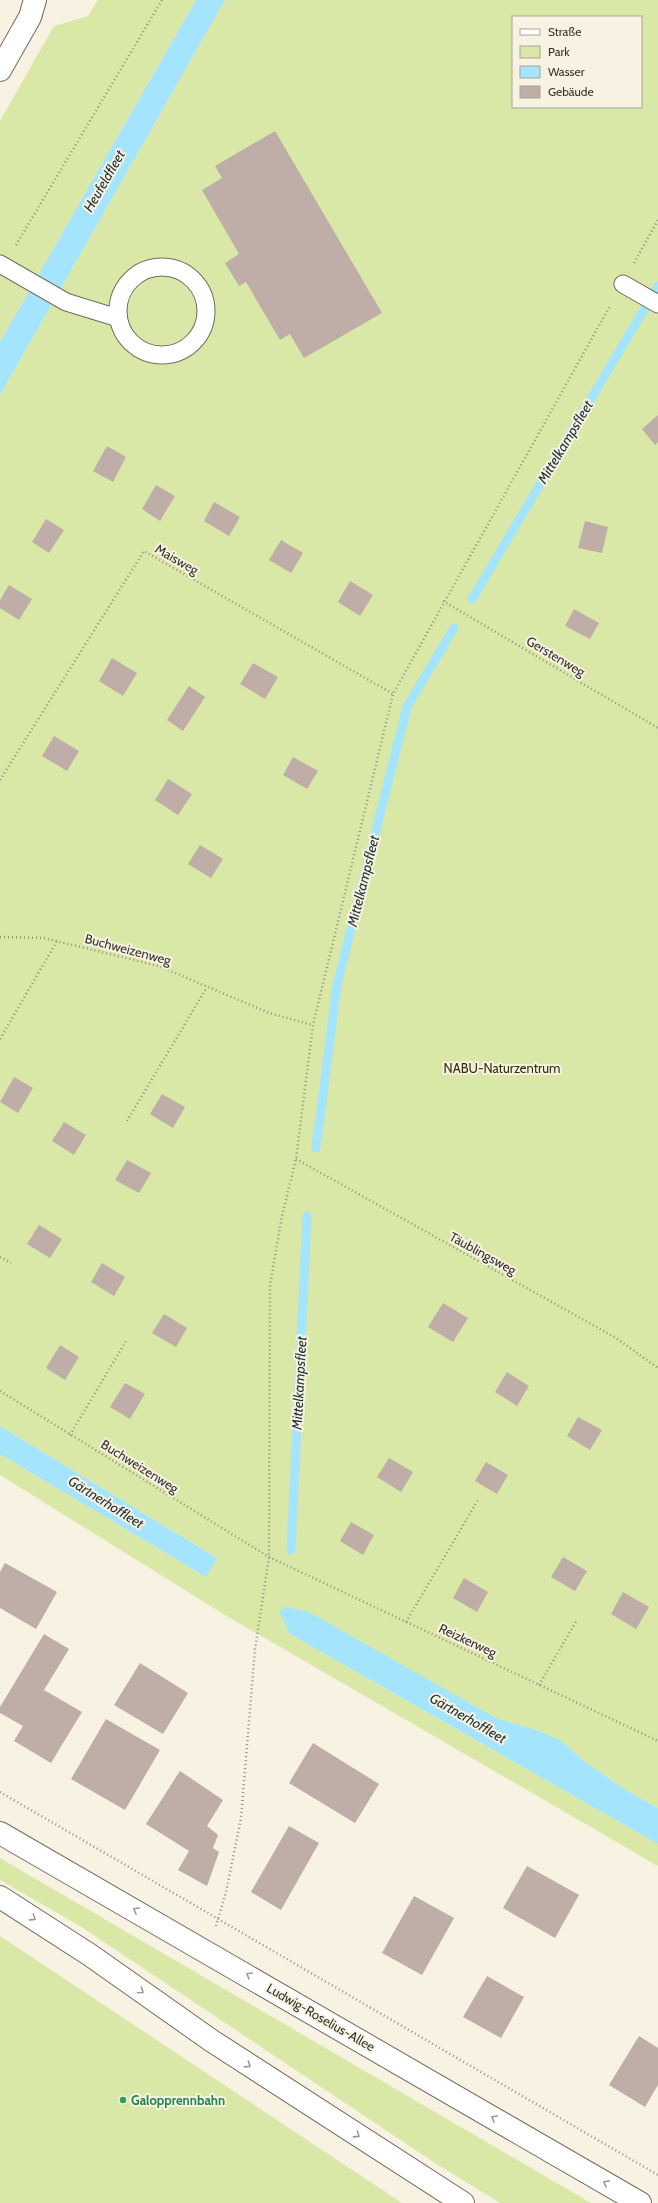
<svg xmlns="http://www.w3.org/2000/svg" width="658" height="2203" viewBox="0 0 658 2203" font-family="Cabin,sans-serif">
<rect width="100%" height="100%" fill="#f7f2e1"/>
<!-- green -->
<g fill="#d9e8a7" fill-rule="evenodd">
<path d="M98 0H196L0 342V121L54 26 88 16Z"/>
<path d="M225 0H658V1808L624 1789 583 1760 560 1740 539 1731 496 1718 290 1634 658 1844V1866L225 1615 0 1475V1454L206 1577 217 1558 0 1426V395ZM513 17H641V107H513Z"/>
<path d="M0 1858 591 2203H500L435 2163 80 1926 0 1880Z"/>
<path d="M0 1936 402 2203H0Z"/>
</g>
<!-- water -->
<g fill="#a4e4fd">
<path d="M196 0H225L0 395V342Z"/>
<path d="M0 1426 217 1558 206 1577 0 1454Z"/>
<path d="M287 1607 309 1612 496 1718 539 1731 560 1740 583 1760 624 1789 658 1808V1844L290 1634 279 1611Z"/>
</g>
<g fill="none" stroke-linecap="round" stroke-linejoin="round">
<!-- stream -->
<g stroke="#a4e4fd" stroke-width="9">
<path d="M472 599 658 286"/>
<path d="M316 1148 337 985 407 707 454 628"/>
<path d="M291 1550 307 1216"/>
</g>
</g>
<!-- building -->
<g fill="#bfaea8">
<path d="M275 131 382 313 304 358 290 334 280 340 246 282 239 286 225 263 239 254 202 190 222 178 215 166Z"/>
<path d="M658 415V442L655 445 642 429Z"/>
<path d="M107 446 126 457 113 482 93 471Z"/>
<path d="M156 485 175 496 160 521 142 509Z"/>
<path d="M214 502 240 517 229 536 204 521Z"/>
<path d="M46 519 64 530 49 553 32 542Z"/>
<path d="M585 521 608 527 602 553 578 548Z"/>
<path d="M281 540 303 553 291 573 269 560Z"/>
<path d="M350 581 373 595 360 616 338 602Z"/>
<path d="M9 585 32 599 19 620 0 608V600Z"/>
<path d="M574 609 599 623 590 639 565 626Z"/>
<path d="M112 658 137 673 123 696 99 681Z"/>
<path d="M253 663 278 677 265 699 240 684Z"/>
<path d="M189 686 205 697 183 731 167 720Z"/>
<path d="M54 736 79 751 67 771 42 756Z"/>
<path d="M293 757 318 771 307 789 283 775Z"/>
<path d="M168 779 192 794 178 815 155 800Z"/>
<path d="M200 845 223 859 211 878 188 864Z"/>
<path d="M14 1077 33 1088 18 1113 0 1102Z"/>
<path d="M162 1094 185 1107 173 1128 150 1114Z"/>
<path d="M64 1122 86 1135 74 1155 52 1141Z"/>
<path d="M127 1160 151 1173 139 1193 115 1180Z"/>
<path d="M39 1225 62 1239 50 1258 27 1244Z"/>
<path d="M102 1263 125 1277 114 1296 91 1282Z"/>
<path d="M443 1303 468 1318 453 1342 428 1327Z"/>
<path d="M164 1314 187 1328 176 1347 152 1333Z"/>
<path d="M60 1345 79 1357 65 1380 46 1368Z"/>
<path d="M507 1372 529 1386 517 1406 495 1392Z"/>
<path d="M125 1383 145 1394 130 1419 110 1407Z"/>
<path d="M578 1417 602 1430 590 1450 567 1436Z"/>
<path d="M389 1458 413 1472 401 1492 377 1477Z"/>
<path d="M486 1462 508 1475 497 1494 475 1481Z"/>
<path d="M351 1522 374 1535 363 1555 340 1541Z"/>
<path d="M563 1557 587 1571 575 1591 551 1577Z"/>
<path d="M5 1563 57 1592 36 1629 0 1608V1572Z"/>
<path d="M464 1578 488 1592 477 1612 453 1598Z"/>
<path d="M623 1592 649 1607 636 1629 611 1614Z"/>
<path d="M44 1634 69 1649 44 1690 82 1712 51 1763 14 1741 23 1726 0 1713V1707Z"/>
<path d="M140 1663 188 1693 163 1734 114 1705Z"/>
<path d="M106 1719 160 1750 125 1810 71 1779Z"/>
<path d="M313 1743 379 1784 355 1823 289 1783Z"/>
<path d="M180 1771 223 1800 207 1826 218 1835 213 1848 219 1852 207 1886 178 1870 189 1851 146 1824Z"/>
<path d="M289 1826 319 1843 281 1910 251 1892Z"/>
<path d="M527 1866 579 1895 555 1938 503 1908Z"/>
<path d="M414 1896 454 1918 422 1975 382 1953Z"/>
<path d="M487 1976 524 1997 501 2038 463 2017Z"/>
<path d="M639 2036 658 2048V2085L645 2107 609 2085Z"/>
</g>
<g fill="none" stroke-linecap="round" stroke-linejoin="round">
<defs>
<g id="lane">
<path d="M0 264 66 302 118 318"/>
<circle cx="162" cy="311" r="44"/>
<path d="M623 284 658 304"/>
</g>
<path id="street" d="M0 70 30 17 35 0"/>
<g id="secondary">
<path d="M0 1833 640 2203"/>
<path d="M0 1897 90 1955 212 2041 463 2203"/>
</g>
</defs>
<!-- lane casing -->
<use href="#lane" stroke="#716c5e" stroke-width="19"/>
<!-- street casing -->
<use href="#street" stroke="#716c5e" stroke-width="24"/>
<!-- secondary casing -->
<use href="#secondary" stroke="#716c5e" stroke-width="24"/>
<!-- path -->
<g stroke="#949185" stroke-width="2.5" stroke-dasharray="1 3" stroke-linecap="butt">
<path d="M16 245 162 0"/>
<path d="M634 263 658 220"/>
<path d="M443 601 658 728"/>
<path d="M0 780 144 551 393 694"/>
<path d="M0 937 44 938 159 966 269 1013 313 1025"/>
<path d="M0 1039 57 941"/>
<path d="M127 1121 207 987"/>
<path d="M296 1159 616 1338 658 1368"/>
<path d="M0 1257 11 1263"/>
<path d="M0 1391 269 1557 658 1741"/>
<path d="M70 1435 126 1341"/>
<path d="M406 1622 478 1500"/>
<path d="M539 1685 577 1620"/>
<path d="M0 1792 658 2175"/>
<path d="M216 1926 226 1892 241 1818 255 1649 269 1557 270 1285 282 1216 296 1159 313 1025 393 694 610 306"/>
</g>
<!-- lane -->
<use href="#lane" stroke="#fff" stroke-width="17"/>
<!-- street -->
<use href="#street" stroke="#fff" stroke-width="22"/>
<!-- secondary -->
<use href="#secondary" stroke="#fff" stroke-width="22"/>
</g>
<!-- one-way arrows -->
<defs><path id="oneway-chevron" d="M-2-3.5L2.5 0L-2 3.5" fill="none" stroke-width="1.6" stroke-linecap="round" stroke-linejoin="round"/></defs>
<g stroke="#9a9a96">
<use href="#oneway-chevron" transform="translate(136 1910) rotate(-150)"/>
<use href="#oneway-chevron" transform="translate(33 1918) rotate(33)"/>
<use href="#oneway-chevron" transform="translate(249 1975) rotate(-150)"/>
<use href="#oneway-chevron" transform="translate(141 1991) rotate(35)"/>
<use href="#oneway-chevron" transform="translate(248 2065) rotate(33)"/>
<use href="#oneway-chevron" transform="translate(494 2118) rotate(-150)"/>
<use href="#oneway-chevron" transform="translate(357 2135) rotate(33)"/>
<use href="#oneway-chevron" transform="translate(606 2183) rotate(-150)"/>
</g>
<!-- markers -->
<circle fill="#2e9e5b" stroke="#f7f2e1" stroke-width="1.5" cx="123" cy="2100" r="4"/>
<g text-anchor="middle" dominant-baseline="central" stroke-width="4" stroke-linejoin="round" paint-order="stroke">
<!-- street labels -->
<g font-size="13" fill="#36342e" stroke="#f7f2e1">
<text transform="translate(177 559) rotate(30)">Maisweg</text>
<text transform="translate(556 656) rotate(31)">Gerstenweg</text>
<text transform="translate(128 949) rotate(15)">Buchweizenweg</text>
<text transform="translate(483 1253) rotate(29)">Täublingsweg</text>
<text transform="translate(140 1466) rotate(32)">Buchweizenweg</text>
<text transform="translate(468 1640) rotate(25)">Reizkerweg</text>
<text transform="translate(321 2017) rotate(30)">Ludwig-Roselius-Allee</text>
</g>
<!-- park labels -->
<g font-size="13" fill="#2b3209" stroke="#f7f2e1">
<text x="502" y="1068">NABU-Naturzentrum</text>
</g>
<!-- leisure labels -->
<g font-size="13" font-weight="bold" fill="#27864d" stroke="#f7f2e1" text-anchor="start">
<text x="131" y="2100">Galopprennbahn</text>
</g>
<!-- water labels -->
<g font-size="14" font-style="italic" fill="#1c3139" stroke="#f7f2e1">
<text transform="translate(104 181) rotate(-60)">Heufeldfleet</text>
<text transform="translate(565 442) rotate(-59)">Mittelkampsfleet</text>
<text transform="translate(363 881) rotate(-76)">Mittelkampsfleet</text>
<text transform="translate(299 1383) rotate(-87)">Mittelkampsfleet</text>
<text transform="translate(106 1502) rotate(32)">Gärtnerhoffleet</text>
<text transform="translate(468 1718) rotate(30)">Gärtnerhoffleet</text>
</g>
</g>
<!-- legend -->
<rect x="512" y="16" width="130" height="92" fill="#f7f2e1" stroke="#aaa699"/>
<rect x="520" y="29" width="20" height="6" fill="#ffffff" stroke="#aaa699"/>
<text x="548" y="36" font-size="12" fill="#36342e">Straße</text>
<rect x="520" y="46" width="20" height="12" fill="#d9e8a7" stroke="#aaa699"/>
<text x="548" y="56" font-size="12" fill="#36342e">Park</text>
<rect x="520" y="66" width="20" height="12" fill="#a4e4fd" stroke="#aaa699"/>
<text x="548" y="76" font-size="12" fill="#36342e">Wasser</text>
<rect x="520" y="86" width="20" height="12" fill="#bfaea8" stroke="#aaa699"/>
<text x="548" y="96" font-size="12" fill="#36342e">Gebäude</text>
</svg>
